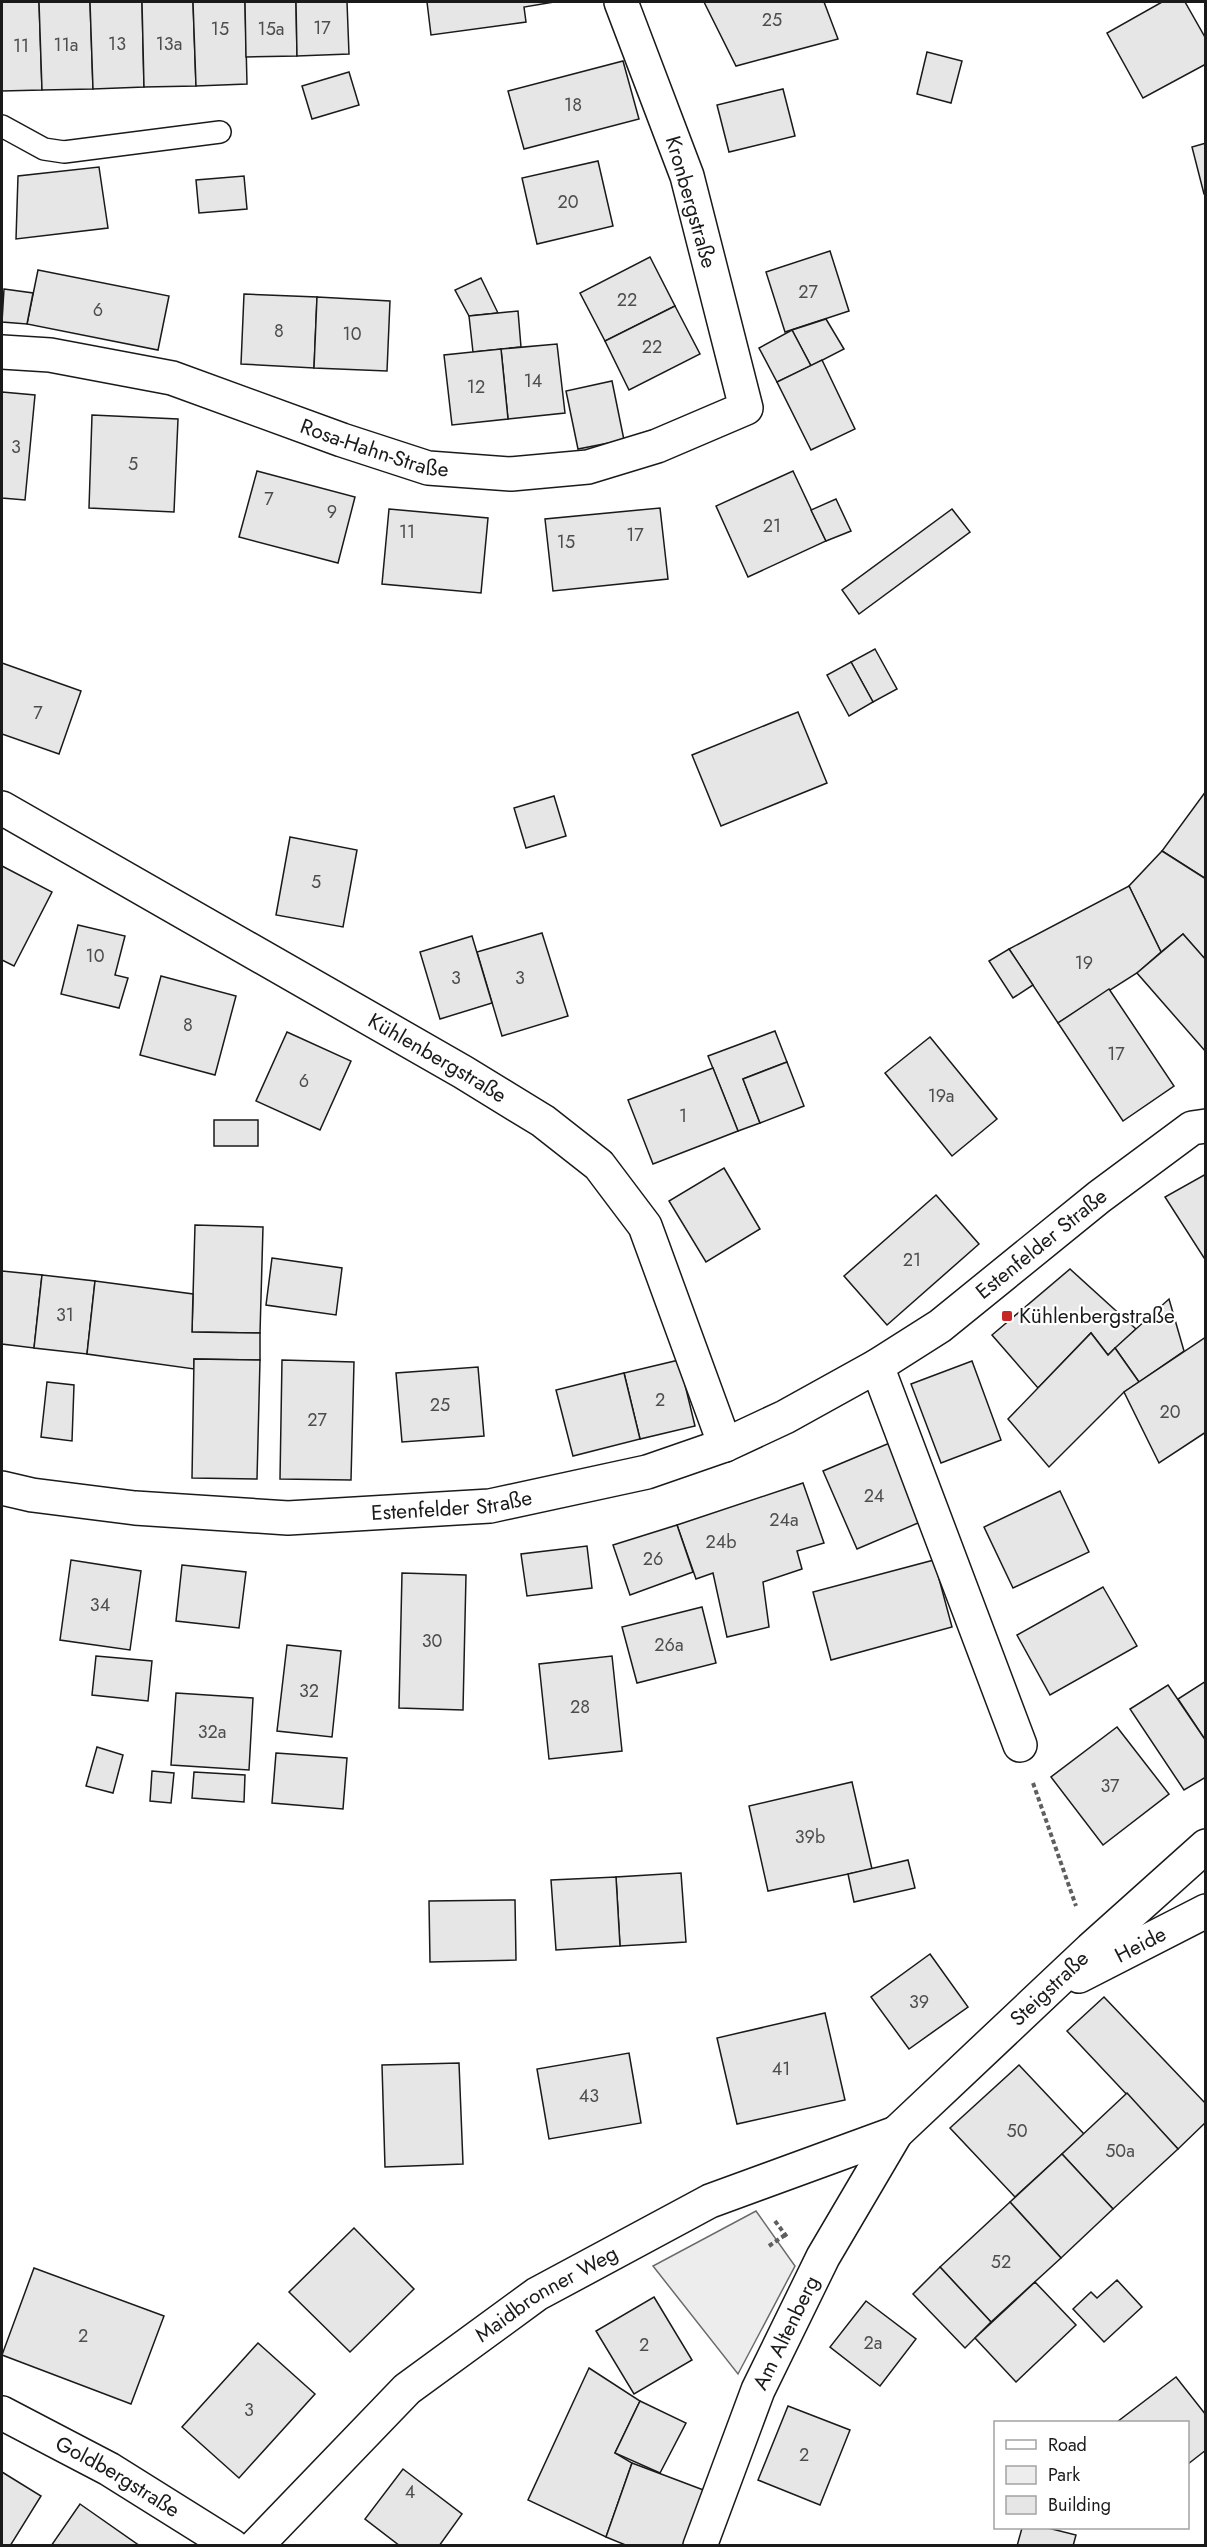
<svg xmlns="http://www.w3.org/2000/svg" width="1207" height="2547" viewBox="0 0 1207 2547" font-family="Jost,sans-serif">
<rect width="100%" height="100%" fill="#fff"/>
<!-- green -->
<path fill="#ededed" stroke="#6a6a6a" stroke-width="1.5" d="M756 2211 795 2266 738 2374 653 2266Z"/>
<!-- building -->
<g fill="#e6e6e6" stroke="#1a1a1a" stroke-width="1.5">
<path d="M2 2H39L42 90 2 91Z"/>
<path d="M39 2H90L93 89 42 90Z"/>
<path d="M90 2H142L144 87 93 89Z"/>
<path d="M142 2H193L196 86 144 87Z"/>
<path d="M193 2H245L247 84 196 86Z"/>
<path d="M245 2H296L297 56 246 57Z"/>
<path d="M296 2H347L349 54 297 56Z"/>
<path d="M427 2H554L524 7 526 22 431 35Z"/>
<path d="M704 2H824L838 39 736 66Z"/>
<path d="M1162 2H1185L1206 39V64L1143 98 1107 33Z"/>
<path d="M927 52 962 61 951 103 917 94Z"/>
<path d="M623 61 639 119 524 149 508 91Z"/>
<path d="M349 72 359 105 312 119 302 86Z"/>
<path d="M783 89 795 136 729 152 717 105Z"/>
<path d="M1206 143V194H1204L1192 147Z"/>
<path d="M598 161 613 226 537 244 522 178Z"/>
<path d="M99 167 108 228 16 239 18 176Z"/>
<path d="M244 176 247 209 199 213 196 180Z"/>
<path d="M830 251 849 311 785 332 766 272Z"/>
<path d="M650 257 675 306 605 341 580 293Z"/>
<path d="M38 270 169 296 158 350 27 324Z"/>
<path d="M481 278 498 313 469 316 455 290Z"/>
<path d="M4 289 33 293 27 324 2 322Z"/>
<path d="M244 294 317 297 314 368 241 364Z"/>
<path d="M317 297 390 301 387 371 314 368Z"/>
<path d="M675 306 700 354 629 390 605 341Z"/>
<path d="M518 311 521 347 473 352 469 316Z"/>
<path d="M826 319 844 349 811 366 792 330Z"/>
<path d="M792 330 811 366 777 382 759 348Z"/>
<path d="M557 344 565 413 508 419 501 349Z"/>
<path d="M501 349 508 419 452 425 444 355Z"/>
<path d="M822 360 855 429 811 450 777 382Z"/>
<path d="M612 381 624 440 578 449 566 391Z"/>
<path d="M2 392 35 395 25 500 2 498Z"/>
<path d="M92 415 178 419 174 512 89 508Z"/>
<path d="M257 471 355 497 338 563 239 537Z"/>
<path d="M793 471 826 541 748 577 716 506Z"/>
<path d="M836 499 851 531 826 541 811 510Z"/>
<path d="M660 508 668 579 553 591 545 519Z"/>
<path d="M389 509 488 518 481 593 382 584Z"/>
<path d="M952 509 970 532 859 614 842 590Z"/>
<path d="M875 649 897 689 873 702 851 662Z"/>
<path d="M851 662 873 702 849 716 827 675Z"/>
<path d="M2 663 81 691 59 754 2 734Z"/>
<path d="M798 712 827 783 721 826 692 755Z"/>
<path d="M1206 791V879L1162 851Z"/>
<path d="M554 796 566 836 526 848 514 808Z"/>
<path d="M290 837 357 850 343 927 276 915Z"/>
<path d="M1162 851 1206 879V956L1203 957 1183 934 1161 952 1129 886Z"/>
<path d="M2 866 52 892 14 966 2 960Z"/>
<path d="M1129 886 1161 952 1137 973 1058 1023 1009 949Z"/>
<path d="M78 925 125 936 115 975 128 978 119 1008 61 994Z"/>
<path d="M542 933 568 1016 502 1036 477 952Z"/>
<path d="M1183 934 1206 960V1052L1137 973Z"/>
<path d="M472 936 492 1003 440 1019 420 952Z"/>
<path d="M1009 949 1033 985 1013 998 989 961Z"/>
<path d="M161 976 236 996 215 1075 140 1055Z"/>
<path d="M1109 989 1174 1086 1123 1121 1058 1023Z"/>
<path d="M775 1031 787 1062 743 1079 760 1123 738 1131 708 1056Z"/>
<path d="M287 1032 351 1061 320 1130 256 1101Z"/>
<path d="M930 1037 997 1119 952 1156 885 1073Z"/>
<path d="M787 1062 804 1106 760 1123 743 1079Z"/>
<path d="M713 1068 738 1131 653 1164 628 1100Z"/>
<rect x="214" y="1120" width="44" height="26"/>
<path d="M724 1168 760 1229 706 1262 669 1201Z"/>
<path d="M1206 1174V1261L1165 1197Z"/>
<path d="M936 1195 979 1244 887 1325 844 1276Z"/>
<path d="M195 1225 263 1227 260 1333 192 1332Z"/>
<path d="M272 1258 342 1268 336 1315 266 1305Z"/>
<path d="M1070 1269 1136 1329 1108 1355 1091 1333 1038 1388 992 1335Z"/>
<path d="M2 1271 42 1275 34 1348 2 1344Z"/>
<path d="M42 1275 95 1281 87 1354 34 1348Z"/>
<path d="M95 1281 193 1294 192 1332 260 1333V1360L194 1359V1369L87 1354Z"/>
<path d="M1169 1299 1184 1351 1139 1382 1115 1348Z"/>
<path d="M1091 1333 1108 1355 1115 1348 1139 1382 1124 1392 1049 1467 1008 1419Z"/>
<path d="M1206 1337V1432L1159 1463 1124 1392Z"/>
<path d="M194 1359 260 1360 257 1479 192 1478Z"/>
<path d="M282 1360 354 1362 351 1480 280 1479Z"/>
<path d="M679 1360 695 1426 640 1439 624 1373Z"/>
<path d="M972 1361 1001 1440 941 1463 911 1384Z"/>
<path d="M478 1367 484 1436 402 1442 396 1373Z"/>
<path d="M624 1373 640 1439 573 1456 556 1390Z"/>
<path d="M47 1382 74 1385 72 1441 41 1437Z"/>
<path d="M892 1442 925 1520 857 1549 823 1471Z"/>
<path d="M803 1483 824 1543 797 1551 802 1569 763 1582 769 1627 727 1637 713 1573 696 1579 677 1525Z"/>
<path d="M1060 1491 1089 1552 1013 1588 984 1527Z"/>
<path d="M677 1525 693 1572 630 1595 613 1545Z"/>
<path d="M587 1546 592 1588 527 1596 521 1554Z"/>
<path d="M71 1560 141 1571 130 1650 60 1640Z"/>
<path d="M934 1560 952 1627 831 1660 813 1592Z"/>
<path d="M182 1565 246 1572 239 1628 176 1621Z"/>
<path d="M402 1573 466 1575 463 1710 399 1708Z"/>
<path d="M1103 1587 1137 1646 1050 1695 1017 1635Z"/>
<path d="M702 1607 716 1663 637 1683 622 1627Z"/>
<path d="M287 1645 341 1651 332 1737 277 1731Z"/>
<path d="M96 1656 152 1661 148 1701 92 1695Z"/>
<path d="M612 1656 622 1751 549 1759 539 1664Z"/>
<path d="M1206 1681V1741L1178 1699Z"/>
<path d="M1168 1685 1206 1741V1777L1184 1790 1130 1709Z"/>
<path d="M176 1693 253 1698 249 1770 171 1765Z"/>
<path d="M1117 1727 1169 1794 1103 1845 1051 1777Z"/>
<path d="M97 1747 123 1755 113 1793 86 1786Z"/>
<path d="M276 1753 347 1758 343 1809 272 1803Z"/>
<path d="M152 1771 174 1773 171 1803 150 1801Z"/>
<path d="M194 1772 245 1775 244 1802 192 1798Z"/>
<path d="M852 1782 872 1869 768 1891 749 1806Z"/>
<path d="M908 1860 915 1888 854 1902 848 1874Z"/>
<path d="M681 1873 686 1942 620 1946 616 1877Z"/>
<path d="M616 1877 620 1946 556 1950 551 1880Z"/>
<path d="M515 1900 516 1960 430 1962 429 1901Z"/>
<path d="M930 1954 968 2007 909 2049 871 1997Z"/>
<path d="M1104 1997 1206 2104V2122L1178 2149 1067 2031Z"/>
<path d="M825 2013 845 2100 737 2124 717 2038Z"/>
<path d="M629 2053 641 2123 549 2139 537 2069Z"/>
<path d="M459 2063 463 2164 385 2167 382 2065Z"/>
<path d="M1019 2065 1084 2134 1015 2197 950 2128Z"/>
<path d="M1127 2093 1178 2149 1113 2209 1062 2154Z"/>
<path d="M1062 2154 1113 2209 1061 2258 1010 2202Z"/>
<path d="M1010 2202 1061 2258 991 2322 940 2267Z"/>
<path d="M354 2228 414 2289 350 2352 289 2292Z"/>
<path d="M940 2267 991 2322 965 2348 913 2294Z"/>
<path d="M34 2268 164 2316 131 2404 2 2355Z"/>
<path d="M1117 2280 1142 2307 1104 2342 1073 2309 1091 2292 1097 2298Z"/>
<path d="M1035 2282 1076 2325 1016 2382 975 2338Z"/>
<path d="M654 2297 692 2360 634 2394 596 2331Z"/>
<path d="M866 2301 916 2339 880 2386 830 2347Z"/>
<path d="M258 2343 315 2394 239 2478 182 2427Z"/>
<path d="M589 2368 640 2401 615 2453 632 2463 606 2537 528 2500Z"/>
<path d="M1176 2377 1206 2415V2450L1188 2464V2422H1117Z"/>
<path d="M640 2401 686 2423 660 2473 615 2453Z"/>
<path d="M788 2406 850 2430 820 2505 758 2480Z"/>
<path d="M632 2463 714 2494 695 2546H628L606 2537Z"/>
<path d="M403 2469 462 2514 439 2546H400L365 2519Z"/>
<path d="M2 2472 41 2496 10 2546H2Z"/>
<path d="M80 2504 140 2546H51Z"/>
<path d="M1022 2528H1048L1076 2535 1073 2546H1017Z"/>
</g>
<g fill="none" stroke-linecap="round" stroke-linejoin="round">
<defs>
<path id="service" d="M2 126 44 149 64 152 220 132"/>
<g id="minor">
<path id="s1" d="M2 352 50 355 172 378 342 440 428 468 511 474 588 467 657 446 746 408 687 176 621 2"/>
<path id="s2" d="M2 808 463 1072 543 1121 599 1165 645 1226 725 1445"/>
<path d="M877 1366 1020 1745"/>
<path id="s3" d="M2 1488 32 1495 135 1508 288 1518 490 1506 647 1472 725 1445 785 1417 877 1366 940 1326 1099 1197 1192 1128 1206 1126"/>
<path id="s4" d="M1079 1976 1206 1911"/>
<path id="s5" d="M2 2413 109 2469 232 2546"/>
<path id="s6" d="M256 2546 407 2389 537 2294 710 2201 896 2133"/>
<path id="s7" d="M700 2546 758 2390 823 2257 896 2133 1091 1949 1206 1846"/>
</g>
</defs>
<!-- service casing -->
<use href="#service" stroke="#1a1a1a" stroke-width="24"/>
<!-- minor casing -->
<use href="#minor" stroke="#1a1a1a" stroke-width="36"/>
<!-- path -->
<g stroke="#5f5f5f" stroke-width="4" stroke-dasharray="4.5 3" stroke-linecap="butt">
<path d="M1033 1783 1076 1906"/>
<path d="M775 2221 787 2237"/>
<path d="M769 2246 785 2235"/>
</g>
<!-- service -->
<use href="#service" stroke="#fff" stroke-width="21"/>
<!-- minor -->
<use href="#minor" stroke="#fff" stroke-width="33"/>
</g>
<!-- markers -->
<rect fill="#c62828" stroke="#fff" stroke-width="2" x="1001" y="1310" width="12" height="12" rx="3"/>
<g text-anchor="middle" dominant-baseline="central" stroke-width="4.5" stroke-linejoin="round" paint-order="stroke">
<!-- number labels -->
<g font-size="18" fill="#4d4d4d">
<text x="772" y="20">25</text>
<text x="322" y="28">17</text>
<text x="220" y="29">15</text>
<text x="271" y="29">15a</text>
<text x="117" y="44">13</text>
<text x="169" y="44">13a</text>
<text x="66" y="45">11a</text>
<text x="21" y="46">11</text>
<text x="573" y="105">18</text>
<text x="568" y="202">20</text>
<text x="808" y="292">27</text>
<text x="627" y="300">22</text>
<text x="98" y="310">6</text>
<text x="279" y="331">8</text>
<text x="352" y="334">10</text>
<text x="652" y="347">22</text>
<text x="533" y="381">14</text>
<text x="476" y="387">12</text>
<text x="16" y="447">3</text>
<text x="133" y="464">5</text>
<text x="269" y="499">7</text>
<text x="332" y="512">9</text>
<text x="772" y="526">21</text>
<text x="407" y="532">11</text>
<text x="635" y="535">17</text>
<text x="566" y="542">15</text>
<text x="38" y="713">7</text>
<text x="316" y="882">5</text>
<text x="95" y="956">10</text>
<text x="1084" y="963">19</text>
<text x="456" y="978">3</text>
<text x="520" y="978">3</text>
<text x="188" y="1025">8</text>
<text x="1116" y="1054">17</text>
<text x="304" y="1081">6</text>
<text x="941" y="1096">19a</text>
<text x="683" y="1116">1</text>
<text x="912" y="1260">21</text>
<text x="65" y="1315">31</text>
<text x="660" y="1400">2</text>
<text x="440" y="1405">25</text>
<text x="1170" y="1412">20</text>
<text x="317" y="1420">27</text>
<text x="874" y="1496">24</text>
<text x="784" y="1520">24a</text>
<text x="721" y="1542">24b</text>
<text x="653" y="1559">26</text>
<text x="100" y="1605">34</text>
<text x="432" y="1641">30</text>
<text x="669" y="1645">26a</text>
<text x="309" y="1691">32</text>
<text x="580" y="1707">28</text>
<text x="212" y="1732">32a</text>
<text x="1110" y="1786">37</text>
<text x="810" y="1837">39b</text>
<text x="919" y="2002">39</text>
<text x="781" y="2069">41</text>
<text x="589" y="2096">43</text>
<text x="1017" y="2131">50</text>
<text x="1120" y="2151">50a</text>
<text x="1001" y="2262">52</text>
<text x="83" y="2336">2</text>
<text x="873" y="2343">2a</text>
<text x="644" y="2345">2</text>
<text x="249" y="2410">3</text>
<text x="804" y="2455">2</text>
<text x="410" y="2492">4</text>
</g>
<!-- street labels -->
<g font-size="21" fill="#1a1a1a" stroke="#fff">
<text transform="translate(691 202) rotate(74)">Kronbergstraße</text>
<text stroke="none"><textPath href="#s1" startOffset="387">Rosa-Hahn-Straße</textPath></text>
<text stroke="none"><textPath href="#s2" startOffset="502">Kühlenbergstraße</textPath></text>
<text stroke="none"><textPath href="#s3" startOffset="1110">Estenfelder Straße</textPath></text>
<text stroke="none"><textPath href="#s3" startOffset="452">Estenfelder Straße</textPath></text>
<text stroke="none"><textPath href="#s4" startOffset="69">Heide</textPath></text>
<text stroke="none"><textPath href="#s7" startOffset="669">Steigstraße</textPath></text>
<text stroke="none"><textPath href="#s6" startOffset="387">Maidbronner Weg</textPath></text>
<text stroke="none"><textPath href="#s7" startOffset="230">Am Altenberg</textPath></text>
<text stroke="none"><textPath href="#s5" startOffset="132">Goldbergstraße</textPath></text>
</g>
<!-- poi labels -->
<g font-size="21" fill="#1a1a1a" stroke="#fff" text-anchor="start">
<text x="1019" y="1316">Kühlenbergstraße</text>
</g>
</g>
<!-- border -->
<rect width="1207" height="2547" fill="none" stroke="#1a1a1a" stroke-width="6"/>
<!-- legend -->
<rect x="994" y="2421" width="195" height="108" fill="#ffffff" stroke="#a3a3a3" stroke-width="1.5"/>
<rect x="1006" y="2440" width="30" height="9" fill="#ffffff" stroke="#a3a3a3" stroke-width="1.5"/>
<text x="1048" y="2451" font-size="18" fill="#1a1a1a">Road</text>
<rect x="1006" y="2466" width="30" height="18" fill="#ededed" stroke="#a3a3a3" stroke-width="1.5"/>
<text x="1048" y="2481" font-size="18" fill="#1a1a1a">Park</text>
<rect x="1006" y="2496" width="30" height="18" fill="#e6e6e6" stroke="#a3a3a3" stroke-width="1.5"/>
<text x="1048" y="2511" font-size="18" fill="#1a1a1a">Building</text>
</svg>
